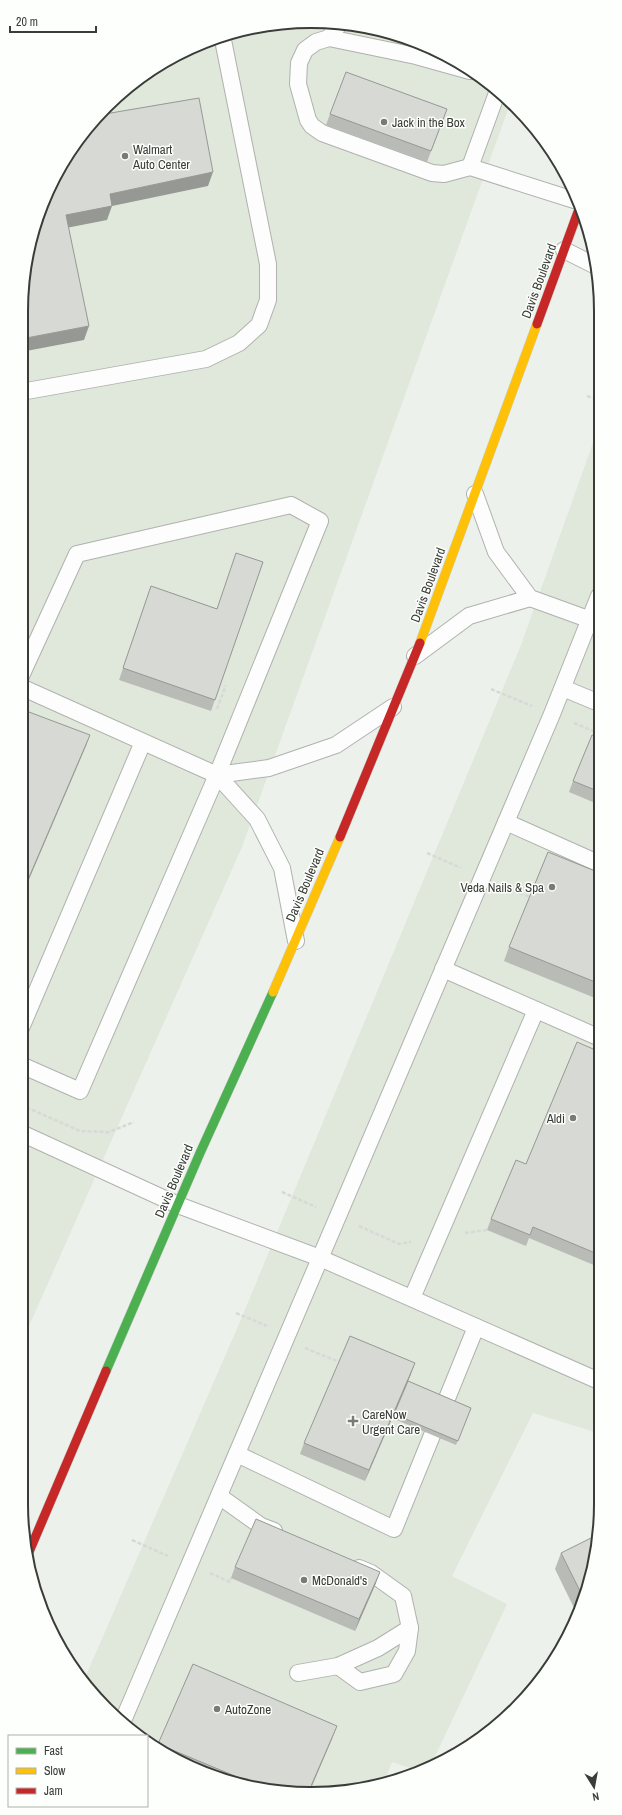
<svg xmlns="http://www.w3.org/2000/svg" width="622" height="1815" viewBox="0 0 622 1815" font-family="'Archivo Narrow',sans-serif">
<rect width="100%" height="100%" fill="#edf1eb"/>
<!-- built -->
<g fill="#dfe8db">
<path d="M330 22 386 31 456 60 510 104 242 847 21 1344V311L81 135 120 93 166 60 218 36 273 24Z"/>
<path d="M599 426 601 1434 533 1413 452 1576 507 1604 432 1763 416 1770 392 1762 383 1785 330 1793 273 1792 183 1764 147 1742V1736H138L135 1734 93 1695 84 1680 239 1324 521 645Z"/>
</g>
<g fill="none" stroke-linecap="round" stroke-linejoin="round">
<defs>
<g id="lane">
<path d="M329 38 340 23"/>
<path d="M470 71 416 56 329 38 316 42 305 50 299 63 298 84 308 120 312 126 322 133 432 173 444 174 470 167 577 201"/>
<path d="M470 167 497 93"/>
<path d="M564 250 596 266"/>
<path d="M21 392 206 359 239 343 259 325 268 300V264L222 35"/>
<path d="M475 494 496 552 530 598 599 623"/>
<path d="M415 656 469 616 530 598"/>
<path d="M21 676 77 554 291 505 320 521 217 775 80 1091 21 1065"/>
<path d="M21 687 217 775 257 819 282 868 296 941"/>
<path d="M563 688 599 703"/>
<path d="M217 775 269 768 336 745 393 707"/>
<path d="M506 822 600 864"/>
<path d="M443 969 600 1038"/>
<path d="M21 1028 143 742"/>
<path d="M21 1133 178 1205 320 1258 599 1381 601 1379"/>
<path d="M412 1298 536 1010"/>
<path d="M237 1454 394 1529 476 1327"/>
<path d="M219 1496 261 1526 274 1531"/>
<path d="M338 1666 360 1682 394 1674 407 1651 410 1628"/>
<path d="M298 1673 338 1666 378 1648 410 1628 403 1596 371 1573 359 1568"/>
<path d="M122 1723 552 714 599 596"/>
</g>
<path id="fast" d="M106 1371 200 1153 273 992"/>
<g id="slow">
<path d="M420 643 537 324"/>
<path d="M273 992 340 837"/>
</g>
<g id="jam">
<path d="M537 324 579 209"/>
<path d="M340 837 420 643"/>
<path d="M26 1559 106 1371"/>
</g>
</defs>
<!-- lane casing -->
<use href="#lane" stroke="#afb2ad" stroke-width="18"/>
<!-- fast casing -->
<use href="#fast" stroke="#c9ccc8" stroke-width="10"/>
<!-- slow casing -->
<use href="#slow" stroke="#c9ccc8" stroke-width="10"/>
<!-- jam casing -->
<use href="#jam" stroke="#c9ccc8" stroke-width="10"/>
<!-- path -->
<g stroke="#d8d9d7" stroke-width="2.5" stroke-dasharray="4 2" stroke-linecap="butt">
<path d="M587 396 599 400"/>
<path d="M491 689 532 706"/>
<path d="M217 709 226 685"/>
<path d="M574 723 596 732 593 738"/>
<path d="M427 853 461 868"/>
<path d="M503 886 530 897"/>
<path d="M21 1105 80 1131 109 1132 134 1122"/>
<path d="M282 1192 316 1207"/>
<path d="M359 1226 399 1244 411 1242"/>
<path d="M465 1233 487 1230"/>
<path d="M236 1313 267 1326"/>
<path d="M305 1348 339 1362"/>
<path d="M132 1540 168 1556"/>
<path d="M210 1573 230 1582 231 1578"/>
</g>
<!-- lane -->
<use href="#lane" stroke="#fcfdfc" stroke-width="16"/>
<!-- fast -->
<use href="#fast" stroke="#4caf50" stroke-width="9"/>
<!-- slow -->
<use href="#slow" stroke="#ffc107" stroke-width="9"/>
<!-- jam -->
<use href="#jam" stroke="#c62828" stroke-width="9"/>
</g>
<!-- wall -->
<g fill="#b9bbb6">
<path d="M447 109 427 162 326 125 330 114Z"/>
<path d="M263 562 211 711 119 680 151 586 217 609Z"/>
<path d="M599 738 600 805 569 792 573 781Z"/>
<path d="M600 873V1000L504 961 509 947Z"/>
<path d="M600 1052 601 1268 529 1238 526 1246 487 1230 491 1219 526 1164Z"/>
<path d="M411 1374 408 1381 471 1408 456 1445 392 1418 365 1481 300 1454 304 1443Z"/>
<path d="M561 1553 591 1579 576 1612 555 1569Z"/>
<path d="M235 1567 376 1583 355 1631 231 1578Z"/>
<path d="M332 1739 273 1792 183 1764 157 1748 158 1744Z"/>
</g>
<!-- shaded-wall -->
<g fill="#969894">
<path d="M213 172 208 186 112 206 107 220 61 229 66 215 110 194Z"/>
<path d="M89 326 84 340 21 352V339Z"/>
<path d="M90 735 86 746 21 898V896Z"/>
<path d="M415 1363 411 1374 365 1481 369 1470Z"/>
<path d="M380 1572 376 1583 355 1631 359 1619Z"/>
<path d="M337 1726 332 1739 309 1793H308Z"/>
</g>
<!-- building -->
<g fill="#d7d9d4" stroke="#969894">
<path d="M346 72 447 109 431 151 330 114Z"/>
<path d="M199 98 213 172 110 194 112 206 66 215 89 326 21 339V311L31 236 51 183 81 135 99 115Z"/>
<path d="M236 553 263 562 215 700 123 668 151 586 217 609Z"/>
<path d="M21 709 90 735 21 896Z"/>
<path d="M592 735 599 738 600 792 573 781Z"/>
<path d="M548 852 600 873V984L509 947Z"/>
<path d="M577 1042 600 1052V1255L533 1227 530 1235 491 1219 516 1160 526 1164Z"/>
<path d="M350 1336 415 1363 369 1470 304 1443Z"/>
<path d="M408 1381 471 1408 458 1441 394 1414Z"/>
<path d="M256 1519 380 1572 359 1619 235 1567Z"/>
<path d="M597 1535 591 1579 583 1597 561 1553Z"/>
<path d="M193 1664 337 1726 308 1793 273 1792 266 1789 158 1744Z"/>
</g>
<!-- markers -->
<g fill="#787b76" stroke="#fdfffc" stroke-width="1.5">
<circle cx="384" cy="122" r="4"/>
<circle cx="125" cy="156" r="4"/>
<circle cx="552" cy="887" r="4"/>
<circle cx="573" cy="1118" r="4"/>
<path d="M351 1415h4v4h4v4h-4v4h-4v-4h-4v-4h4z"/>
<circle cx="304" cy="1580" r="4"/>
<circle cx="217" cy="1709" r="4"/>
</g>
<g text-anchor="middle" dominant-baseline="central" stroke-width="3" stroke-linejoin="round" paint-order="stroke">
<!-- poi labels -->
<g font-size="13" fill="#393c37" stroke="#fdfffc" text-anchor="start">
<text x="392" y="122">Jack in the Box</text>
<text x="133" y="149">Walmart<tspan x="133" dy="15">Auto Center</tspan></text>
<text x="544" y="887" text-anchor="end">Veda Nails &amp; Spa</text>
<text x="565" y="1118" text-anchor="end">Aldi</text>
<text x="362" y="1414">CareNow<tspan x="362" dy="15">Urgent Care</tspan></text>
<text x="312" y="1580">McDonald's</text>
<text x="225" y="1709">AutoZone</text>
</g>
<!-- street labels -->
<g font-size="13" fill="#393c37" stroke="#fdfffc">
<text transform="translate(539 281) rotate(-70)">Davis Boulevard</text>
<text transform="translate(428 585) rotate(-70)">Davis Boulevard</text>
<text transform="translate(305 885) rotate(-67)">Davis Boulevard</text>
<text transform="translate(174 1181) rotate(-67)">Davis Boulevard</text>
</g>
</g>
<!-- crop -->
<path d="M0 0H622V1815H0ZM311 28H311A283 283 0 0 1 594 311V1504A283 283 0 0 1 311 1787H311A283 283 0 0 1 28 1504V311A283 283 0 0 1 311 28Z" fill="#fdfffc" fill-rule="evenodd"/>
<path fill="none" stroke="#393c37" stroke-width="2" d="M311 28H311A283 283 0 0 1 594 311V1504A283 283 0 0 1 311 1787H311A283 283 0 0 1 28 1504V311A283 283 0 0 1 311 28Z"/>
<!-- legend -->
<rect x="8" y="1735" width="140" height="72" fill="#fdfffc" stroke="#afb1ad"/>
<rect x="16" y="1748" width="20" height="6" fill="#4caf50" stroke="#afb1ad"/>
<text x="44" y="1755" font-size="12" fill="#393c37">Fast</text>
<rect x="16" y="1768" width="20" height="6" fill="#ffc107" stroke="#afb1ad"/>
<text x="44" y="1775" font-size="12" fill="#393c37">Slow</text>
<rect x="16" y="1788" width="20" height="6" fill="#c62828" stroke="#afb1ad"/>
<text x="44" y="1795" font-size="12" fill="#393c37">Jam</text>
<!-- north arrow -->
<g transform="translate(594 1787) rotate(169)" stroke="#fdfffc" stroke-width="3" paint-order="stroke">
<path d="M0-3L7 15L0 10L-7 15Z" fill="#393c37"/>
<text y="-6" font-size="11" font-weight="bold" text-anchor="middle" fill="#393c37">N</text>
</g>
<!-- scale -->
<path d="M10 26v6h86v-6" fill="none" stroke="#393c37" stroke-width="2"/>
<text x="16" y="26" font-size="12" fill="#393c37" stroke="#fdfffc" stroke-width="3" paint-order="stroke">20 m</text>
</svg>
